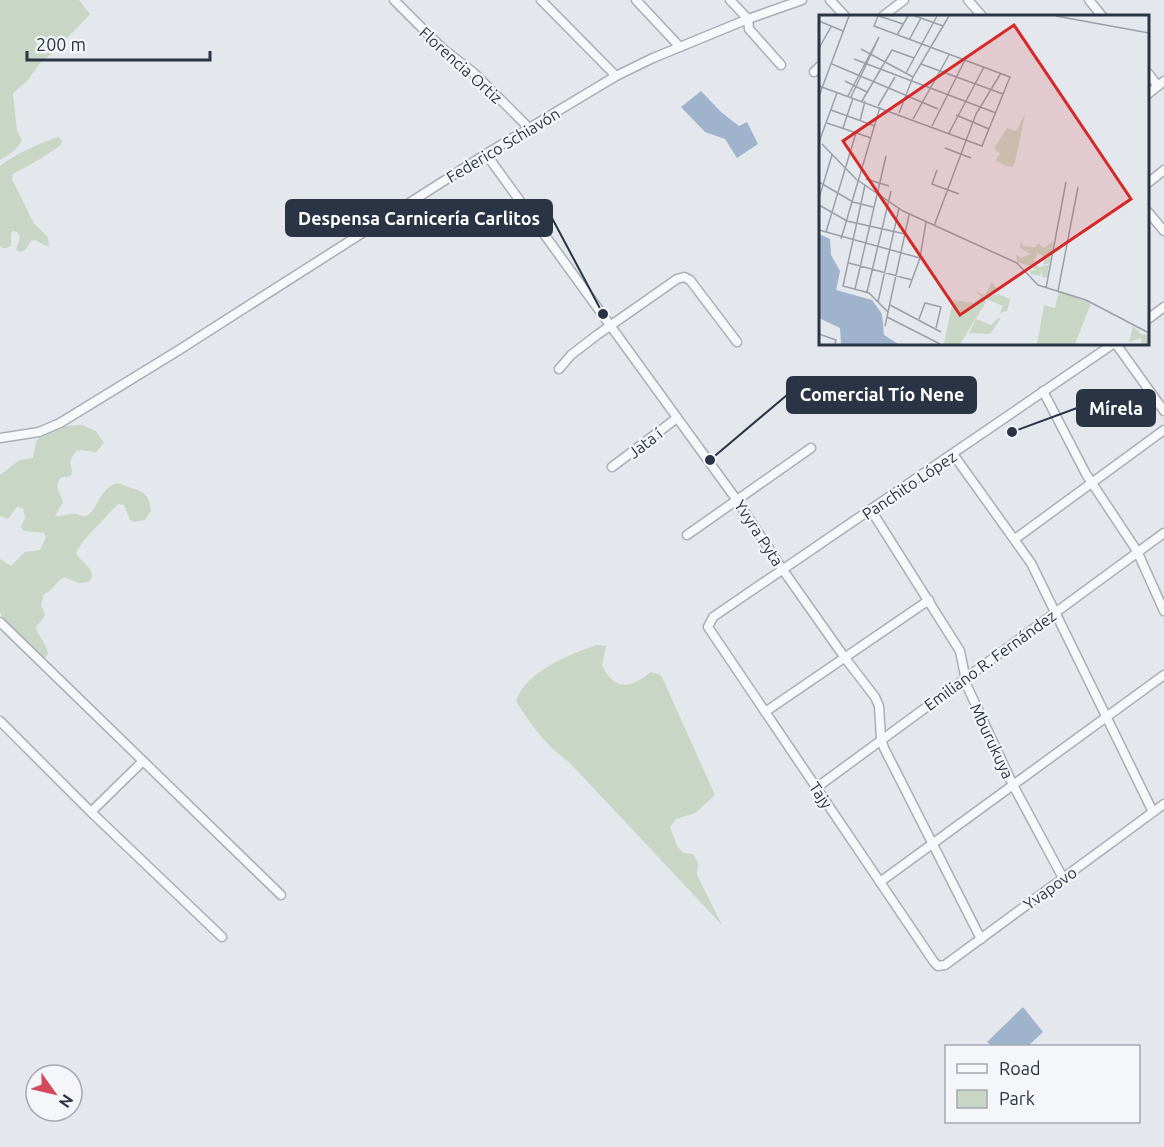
<svg xmlns="http://www.w3.org/2000/svg" width="1164" height="1147" viewBox="0 0 1164 1147" font-family="Ubuntu,sans-serif">
<rect width="100%" height="100%" fill="#e4e7ec"/>
<!-- green -->
<g fill="#c9d6c5">
<path d="M0 0H79L90 14 55 51 39 64 28 80 13 93 17 131 22 140C18 149 9 155 0 160Z"/>
<path d="M58 137 62 140 61 145 40 159 13 174 12 179 34 224 48 237 49 247 35 240 31 241 25 250 20 252 16 250 20 236 17 232 12 231 11 235V246L6 248H2L0 246V166C17 153 38 144 58 137Z"/>
<path d="M82 425 96 431 104 443 96 452 80 450 75 452 70 461 72 471 71 476 60 478C54 487 60 492 63 502L55 516C62 518 67 513 74 514 81 514 81 518 88 515 98 507 100 492 111 486 118 481 122 485 128 487 143 491 150 495 151 511L145 520 134 522 130 520 124 505 118 504 85 539 76 552C80 563 92 565 92 577L89 582 79 583 64 577C56 581 54 590 44 594L41 605 45 614 43 619 36 626C37 636 47 644 48 654L44 659 37 658 10 634 0 612V559L11 566 25 552 40 550 46 537 44 533 24 531 21 527 25 518 23 508 17 507 8 519 0 516V475L20 460 33 458 36 442 39 438 66 426Z"/>
<path d="M596 645 606 646 602 666C616 691 630 689 651 672L661 675 715 795 695 813 676 819 670 827 677 846 683 853 693 854 698 863 697 875 722 925 569 762C545 745 532 726 516 701 526 671 569 655 596 645Z"/>
</g>
<!-- water -->
<g fill="#9fb4cc">
<path d="M701 91 721 112 739 126 747 122 758 144 737 158 725 139 705 132 681 107Z"/>
<path d="M1023 1007 1043 1032 1028 1046H992L987 1042Z"/>
</g>
<g fill="none" stroke-linecap="round" stroke-linejoin="round">
<defs>
<g id="minor">
<path d="M394 0 442 48 474 73 530 129"/>
<path d="M541 0 616 76"/>
<path d="M636 0 680 47"/>
<path d="M730 0 748 19 749 29 781 65"/>
<path d="M830 0 845 16"/>
<path d="M968 0 982 16"/>
<path d="M1089 0 1102 16"/>
<path d="M883 16 904 0"/>
<path d="M814 72 820 66"/>
<path d="M1148 73 1158 86"/>
<path d="M1148 94 1164 81"/>
<path d="M486 154 736 499 783 570 845 658 875 697 879 706 881 739 884 748 981 939"/>
<path d="M1148 183 1164 170"/>
<path d="M1148 212 1164 231"/>
<path d="M1148 319 1164 307"/>
<path d="M1113 344 713 617 708 627 934 962 938 966 945 965 1164 804"/>
<path d="M1116 344 1164 411"/>
<path d="M559 369 571 355 597 335 677 279 684 277 690 280 737 342"/>
<path d="M1043 391 1086 474 1137 551 1164 611"/>
<path d="M0 438 39 432 60 423 179 350 486 154 616 76 653 58 748 19 802 0"/>
<path d="M953 454 1031 563 1153 812"/>
<path d="M612 467 677 418"/>
<path d="M871 510 960 651 967 686 1013 785 1063 878"/>
<path d="M687 535 811 448"/>
<path d="M1015 539 1164 430"/>
<path d="M0 622 281 895"/>
<path d="M765 712 929 600"/>
<path d="M0 721 91 812 222 937"/>
<path d="M816 788 1164 533"/>
<path d="M91 812 142 762"/>
<path d="M880 882 1164 675"/>
</g>
</defs>
<!-- minor casing -->
<use href="#minor" stroke="#a9aeb7" stroke-width="11"/>
<!-- minor -->
<use href="#minor" stroke="#f7f8fa" stroke-width="8"/>
</g>
<g text-anchor="middle" dominant-baseline="central" stroke-width="4.5" stroke-linejoin="round" paint-order="stroke">
<!-- street labels -->
<g font-size="16" fill="#2b3445" stroke="#f4f6f9">
<text transform="translate(461 65) rotate(42)">Florencia Ortiz</text>
<text transform="translate(503 145) rotate(-31)">Federico Schiavón</text>
<text transform="translate(645 443) rotate(-38)">Jata í</text>
<text transform="translate(909 485) rotate(-34)">Panchito López</text>
<text transform="translate(759 533) rotate(57)">Yvyra Pyta</text>
<text transform="translate(990 660) rotate(-36)">Emiliano R. Fernández</text>
<text transform="translate(992 741) rotate(65)">Mburukuya</text>
<text transform="translate(821 795) rotate(56)">Tajy</text>
<text transform="translate(1050 888) rotate(-36)">Yvapovo</text>
</g>
</g>
<!-- overview -->
<g transform="translate(819 15)">
<rect width="330" height="330" fill="#e4e7ec"/>
<path d="M206 99 196 147 194 152 185 150 177 145 181 139 175 133 188 113 197 116ZM202 225 204 231 216 232 219 228 225 233 234 226 231 248 225 250 224 241 219 238 215 245 219 252 230 250 228 263 223 262V255L221 261 212 259 211 256 216 255 214 252 198 247 197 239 202 243 212 239 201 233ZM173 267 178 274 172 281 179 279 191 284 188 296 181 298 184 291 165 283 167 287 141 329H125L134 285 154 288 163 282 156 276 166 280ZM240 276 272 288 256 329H218L225 290 236 293ZM179 303H182L171 319 150 318 157 304 172 310ZM314 311 323 320 330 319V329H323L322 323 310 327Z" fill="#c9d6c5"/>
<path d="M0 219 11 224 12 240 21 256 17 275 53 285 63 299 65 320 79 329H22L21 313 0 303Z" fill="#9fb4cc"/>
<path fill="none" stroke="#9a9fa9" stroke-width="1.5" d="M60 1 84 9M96 1 124 11M237 1 330 18M0 6 24 16M78 20 89 1M90 25 102 3M0 33 12 12M42 34 94 62M35 44 177 98M13 49 119 94M102 49 184 79M87 58 118 1M26 66 48 77M0 71 163 131 191 62 55 11 59 1M0 81 30 1M29 81 60 22 32 82M43 86 73 35 95 43M59 91 76 62M12 95 56 111M80 98 94 62 130 1M137 100 170 114M94 104 130 40M41 106 46 86M8 108 52 123M113 111 146 45M24 113 34 83M130 118 165 52M0 127 18 78M3 129 37 164 84 196 198 248 219 270 267 285 330 318M126 133 152 143M118 155 113 169 140 179M47 164 70 171M0 167 34 187 54 192M46 170 24 271 50 278 69 297M0 183 13 140M0 190 28 206 86 219M115 211 157 99 182 58M0 215 101 243M7 217 37 118M22 224 61 92M30 248 93 265M90 273 101 243 107 207M227 273 247 167M36 274 67 141M239 276 259 172M48 277 72 176M59 287 80 193M71 290 122 317M68 302 121 329M100 304 106 288 122 292 117 313M66 311 90 200M0 319 17 325 16 329"/>
<path fill="#d62828" fill-opacity="0.15" stroke="#d62828" stroke-width="3" d="M195 10 312 184 141 300 24 126Z"/>
<rect width="330" height="330" fill="none" stroke="#2b3445" stroke-width="3"/>
</g>
<!-- callouts -->
<path fill="none" stroke="#2b3445" stroke-width="2" d="M603 314L552 218M710 460L787 395M1012 432L1077 408"/>
<g fill="#2b3445" stroke="#f4f6f9" stroke-width="2">
<circle cx="603" cy="314" r="6"/>
<circle cx="710" cy="460" r="6"/>
<circle cx="1012" cy="432" r="6"/>
</g>
<g fill="#2b3445" stroke="#2b3445" stroke-width="2">
<rect x="286" y="200" width="266" height="36" rx="6"/>
<rect x="787" y="377" width="189" height="36" rx="6"/>
<rect x="1077" y="390" width="78" height="36" rx="6"/>
</g>
<g font-size="18" text-anchor="middle" font-weight="bold" fill="#fff">
<text x="419" y="225">Despensa Carnicería Carlitos</text>
<text x="882" y="401">Comercial Tío Nene</text>
<text x="1116" y="415">Mírela</text>
</g>
<!-- legend -->
<rect x="945" y="1045" width="195" height="78" fill="#f4f6f9" stroke="#a4a8b1" stroke-width="1.5"/>
<rect x="957" y="1064" width="30" height="9" fill="#f7f8fa" stroke="#a4a8b1" stroke-width="1.5"/>
<text x="999" y="1075" font-size="18" fill="#2b3445">Road</text>
<rect x="957" y="1090" width="30" height="18" fill="#c9d6c5" stroke="#a4a8b1" stroke-width="1.5"/>
<text x="999" y="1105" font-size="18" fill="#2b3445">Park</text>
<!-- north arrow -->
<g transform="translate(54 1093) rotate(124)"><circle r="28" fill="#f4f6f9" stroke="#a4a8b1" stroke-width="1.5"/>
<path d="M0-4.5L10 22L0 15L-10 22Z" fill="#d1495b"/>
<text y="-9" font-size="16" font-weight="bold" text-anchor="middle" fill="#2b3445">N</text>
</g>
<!-- scale -->
<path d="M27 51v9h183v-9" fill="none" stroke="#2b3445" stroke-width="3"/>
<text x="36" y="51" font-size="18" fill="#2b3445" stroke="#f4f6f9" stroke-width="4.5" paint-order="stroke">200 m</text>
</svg>
